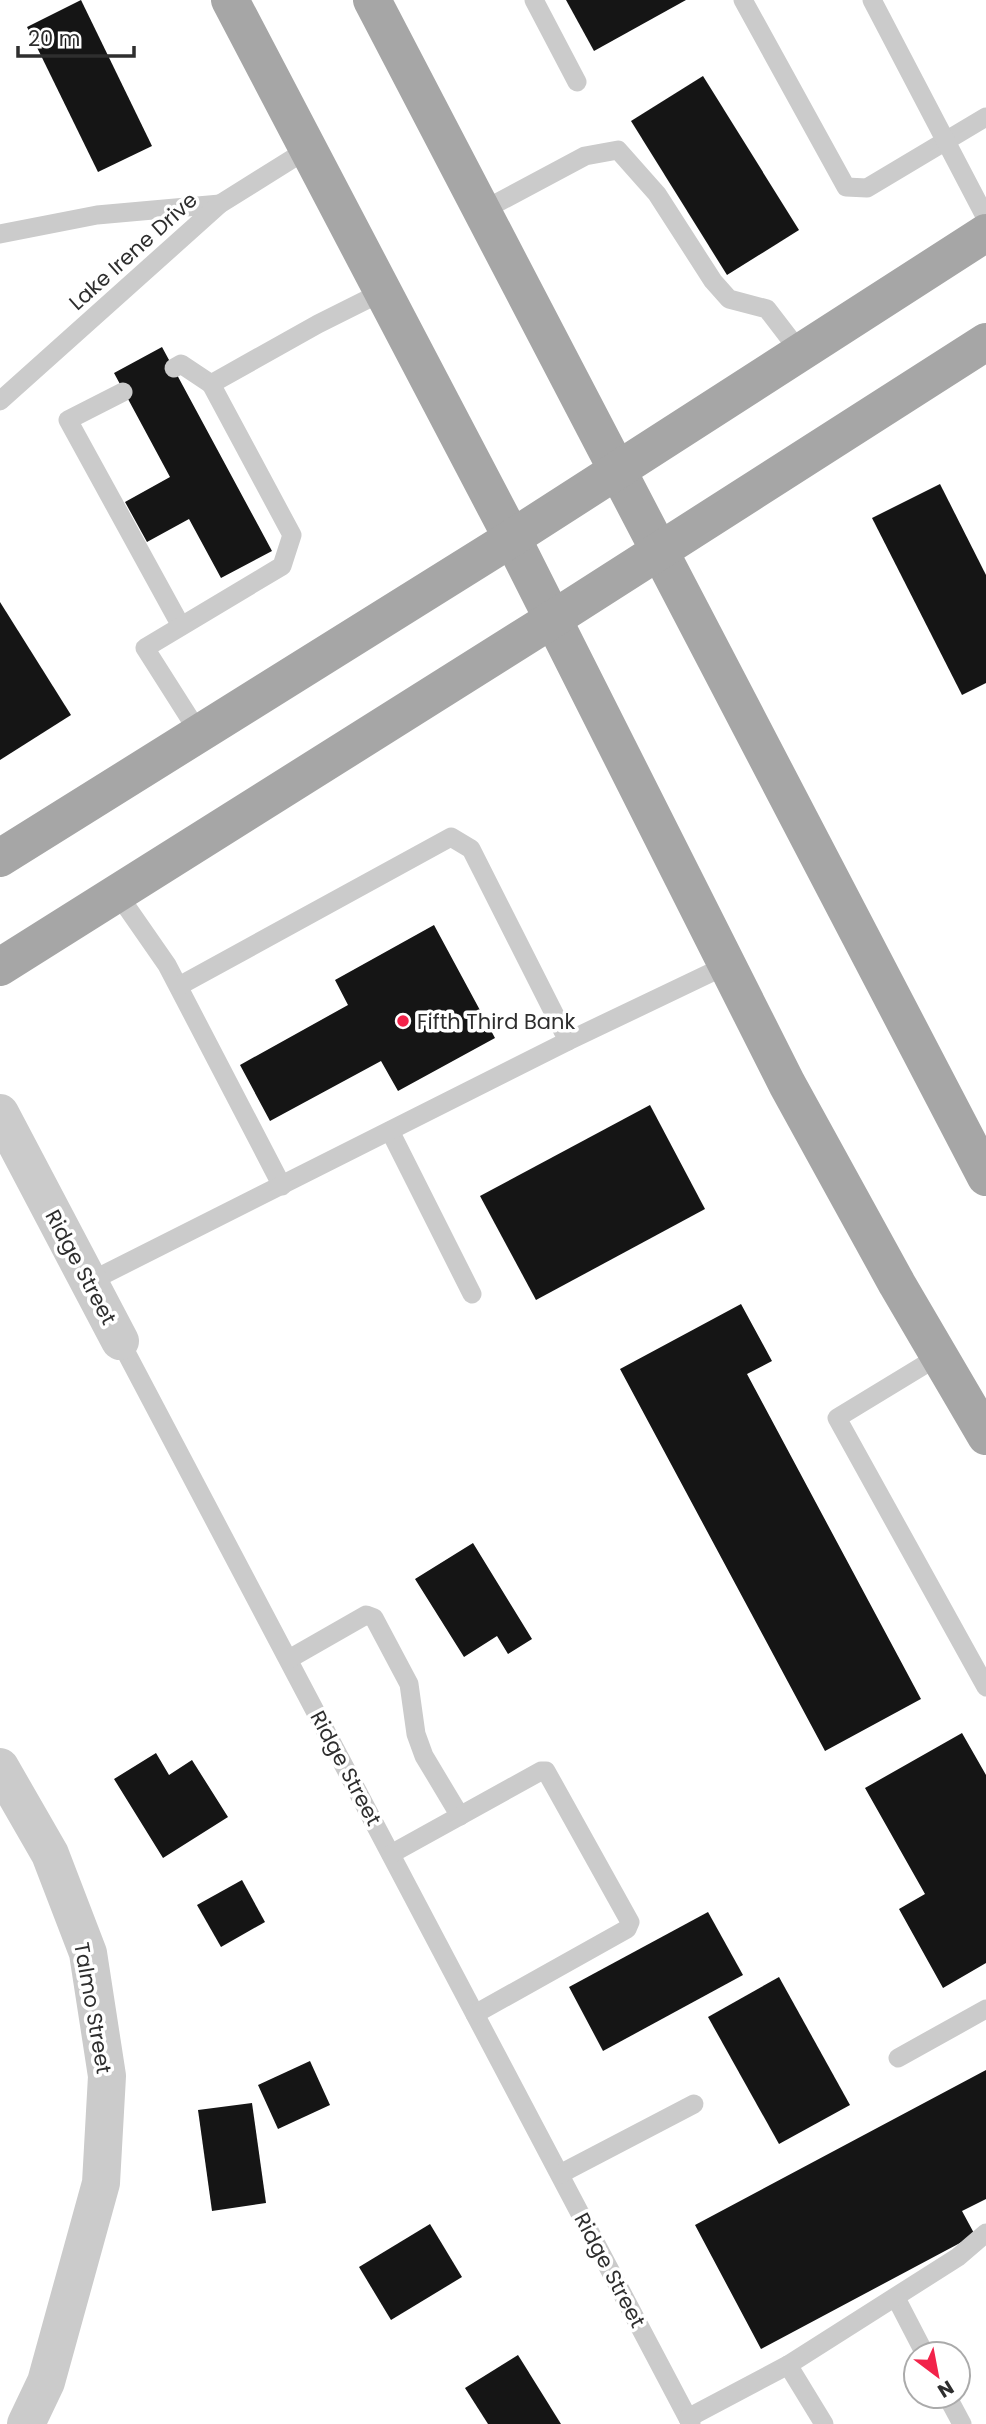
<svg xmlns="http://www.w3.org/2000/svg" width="986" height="2424" viewBox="0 0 986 2424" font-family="Poppins,sans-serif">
<rect width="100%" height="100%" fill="#fff"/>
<!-- building -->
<g fill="#151515">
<path d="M81 0 152 146 98 172 27 27Z"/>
<path d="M566 0H686L594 51Z"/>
<path d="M703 76 799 230 727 275 631 121Z"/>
<path d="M162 347 272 551 221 578 189 519 147 542 125 502 170 477 114 373Z"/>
<path d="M940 484 986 575V683L962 695 872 518Z"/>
<path d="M0 602 71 715 0 760Z"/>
<path d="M434 925 495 1038 398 1091 381 1061 270 1121 240 1065 348 1005 335 980Z"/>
<path d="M650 1105 705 1209 536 1300 480 1196Z"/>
<path d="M741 1304 772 1361 747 1374 921 1699 825 1751 620 1369Z"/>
<path d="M473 1543 532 1639 508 1654 497 1636 464 1657 415 1579Z"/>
<path d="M962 1733 986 1775V1963L943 1988 899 1909 925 1894 865 1788Z"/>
<path d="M156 1753 169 1775 192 1760 228 1817 163 1858 114 1779Z"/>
<path d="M242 1880 265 1922 221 1947 197 1905Z"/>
<path d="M708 1912 743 1975 603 2051 569 1987Z"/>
<path d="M779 1977 850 2105 779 2144 708 2017Z"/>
<path d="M310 2061 330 2105 278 2129 258 2085Z"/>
<path d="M986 2070V2199L962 2211 975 2235 761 2349 695 2225Z"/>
<path d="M252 2103 266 2203 212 2211 198 2110Z"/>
<path d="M430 2224 462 2277 391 2320 359 2267Z"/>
<path d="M518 2355 561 2424H488L465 2388Z"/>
</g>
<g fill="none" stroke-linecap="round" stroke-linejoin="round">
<!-- service -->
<g stroke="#cbcbcb" stroke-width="19">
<path d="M534 0 577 82"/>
<path d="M743 0 846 187 867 188 986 117"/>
<path d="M872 0 986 218"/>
<path d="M482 211 585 156 618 150 657 194 713 281 729 299 767 309 800 352"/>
<path d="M0 234 97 215 220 204"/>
<path d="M174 368 181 364 211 384"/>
<path d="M123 392 68 420 181 626"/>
<path d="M0 401 220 204 308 149"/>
<path d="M199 733 145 648 282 566 292 535 211 384 318 324 382 292"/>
<path d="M117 893 167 965 282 1186"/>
<path d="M568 1041 727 965"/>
<path d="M390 1131 472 1294"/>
<path d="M89 1282 568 1041 471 849 451 837 179 986"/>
<path d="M120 1341 691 2424"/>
<path d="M939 1356 837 1418 986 1687"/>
<path d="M289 1659 366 1615 374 1618 409 1684 416 1734 424 1756 460 1816"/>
<path d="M391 1854 541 1771H546L630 1922 627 1929 475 2014"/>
<path d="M898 2058 986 2009"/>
<path d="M560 2174 694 2104"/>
<path d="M896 2298 925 2354"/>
<path d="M947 2396 962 2424"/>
<path d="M688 2418 788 2365"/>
<path d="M824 2424 788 2365 958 2257 986 2233"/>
</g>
<!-- minor -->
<g stroke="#cbcbcb" stroke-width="38">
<path d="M0 1113 120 1341"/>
<path d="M0 1767 50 1854 88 1953 107 2076 101 2183 46 2382 26 2424"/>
</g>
<!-- primary -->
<g stroke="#a6a6a6" stroke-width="38">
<path d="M230 0 512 538 787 1084 897 1284 986 1436"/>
<path d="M372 0 986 1177"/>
<path d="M0 858 512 538 986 233"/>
<path d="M0 967 553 619 986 342"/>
</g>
</g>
<!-- markers -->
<circle fill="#f2234a" stroke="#fff" stroke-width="2.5" cx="403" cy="1021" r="7"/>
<g text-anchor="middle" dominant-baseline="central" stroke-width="7" stroke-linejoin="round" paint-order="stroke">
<!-- street labels -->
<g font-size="21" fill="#2e2e2e" stroke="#fff">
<text transform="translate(133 251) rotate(-42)">Lake Irene Drive</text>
<text transform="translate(81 1267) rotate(62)">Ridge Street</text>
<text transform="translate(346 1768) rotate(62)">Ridge Street</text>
<text transform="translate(93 2008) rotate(80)">Talmo Street</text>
<text transform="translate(610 2270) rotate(62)">Ridge Street</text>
</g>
<!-- poi labels -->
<g font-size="21" fill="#2e2e2e" stroke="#fff" text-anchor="start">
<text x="417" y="1021">Fifth Third Bank</text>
</g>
</g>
<!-- north arrow -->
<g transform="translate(937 2375) rotate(148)"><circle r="33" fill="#ffffff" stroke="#ababab" stroke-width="2"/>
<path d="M0-5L12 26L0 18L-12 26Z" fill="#f2234a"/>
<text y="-10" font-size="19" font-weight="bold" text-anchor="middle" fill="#2e2e2e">N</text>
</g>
<!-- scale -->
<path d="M18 46v10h116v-10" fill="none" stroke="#2e2e2e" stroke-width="3.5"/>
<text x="28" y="46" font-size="21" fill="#2e2e2e" stroke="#ffffff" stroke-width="5" paint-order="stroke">20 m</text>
</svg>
